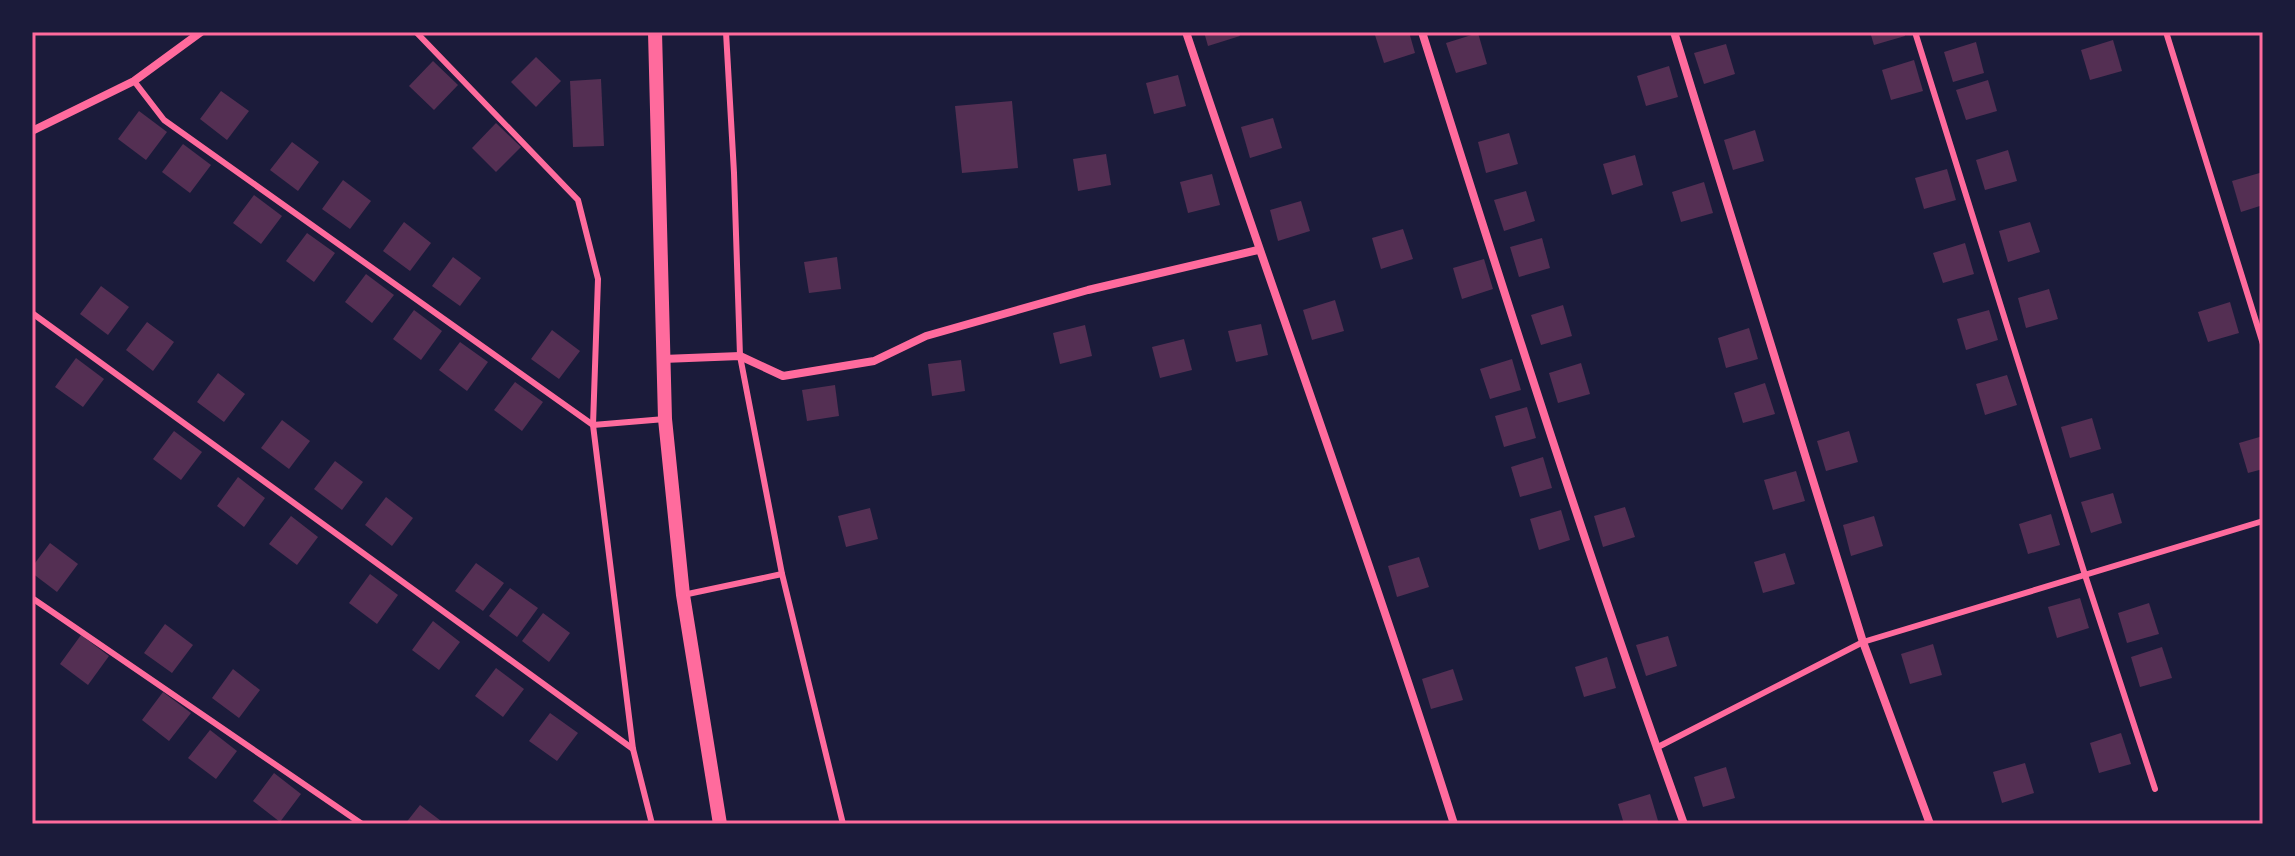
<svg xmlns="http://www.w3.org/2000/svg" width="2295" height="856" viewBox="0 0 2295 856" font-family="'Source Serif 4',serif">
<rect width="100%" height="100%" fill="#1b1b3a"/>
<!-- building -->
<g fill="#542f53">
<path d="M1204 32H1238L1240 36 1208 46Z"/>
<path d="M1374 32H1409L1415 53 1384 63Z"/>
<path d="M1870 32H1904L1905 36 1874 45Z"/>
<path d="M1478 33 1487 64 1456 73 1446 43Z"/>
<path d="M2113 40 2122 71 2090 80 2081 50Z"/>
<path d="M1976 42 1984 73 1953 82 1944 52Z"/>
<path d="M1726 44 1735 74 1704 84 1694 53Z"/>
<path d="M536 57 561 81 536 107 511 82Z"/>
<path d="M1914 60 1923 91 1891 100 1882 70Z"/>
<path d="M433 61 458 85 434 110 409 86Z"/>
<path d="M1669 66 1678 97 1646 106 1637 76Z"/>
<path d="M1178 75 1186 106 1154 114 1146 83Z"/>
<path d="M601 79 604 146 573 147 570 81Z"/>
<path d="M1988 80 1997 111 1966 120 1956 90Z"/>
<path d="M221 91 249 111 227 140 200 119Z"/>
<path d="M1012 101 1018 168 962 173 955 106Z"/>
<path d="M139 111 167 132 146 160 118 139Z"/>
<path d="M1273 118 1282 148 1250 158 1241 127Z"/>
<path d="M496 123 521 147 496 172 472 148Z"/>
<path d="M1755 130 1764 161 1733 170 1724 140Z"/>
<path d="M1509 133 1518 164 1486 173 1478 142Z"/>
<path d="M292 142 319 162 298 191 270 170Z"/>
<path d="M183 144 211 165 190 193 162 172Z"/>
<path d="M2008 150 2017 181 1985 190 1976 160Z"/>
<path d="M1106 154 1111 185 1078 191 1073 159Z"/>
<path d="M1635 155 1643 185 1612 195 1603 164Z"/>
<path d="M1947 169 1956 200 1924 209 1915 178Z"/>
<path d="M2263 172V205L2241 212 2232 181Z"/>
<path d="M1212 174 1220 205 1188 213 1180 182Z"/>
<path d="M343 180 371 201 350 229 322 209Z"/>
<path d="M1704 182 1713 213 1681 222 1672 192Z"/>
<path d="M1526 191 1535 221 1504 231 1494 200Z"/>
<path d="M254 195 282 216 261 244 233 223Z"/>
<path d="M1301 201 1310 231 1278 241 1270 210Z"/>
<path d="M404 222 431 243 410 271 383 251Z"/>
<path d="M2030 222 2040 252 2008 262 1999 231Z"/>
<path d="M1403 229 1413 259 1381 269 1372 238Z"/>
<path d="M307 233 335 253 314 282 286 261Z"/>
<path d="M1542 238 1550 268 1519 277 1510 247Z"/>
<path d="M1965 243 1974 274 1943 283 1933 253Z"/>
<path d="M453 257 481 278 460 306 432 286Z"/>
<path d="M837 257 841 289 809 293 804 262Z"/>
<path d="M1484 259 1493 289 1462 299 1453 268Z"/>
<path d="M366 274 394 295 372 323 345 302Z"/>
<path d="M101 286 129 307 108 335 80 314Z"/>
<path d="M2049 289 2058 319 2026 328 2018 298Z"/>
<path d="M1335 300 1344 331 1312 340 1303 310Z"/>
<path d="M2230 302 2239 333 2208 342 2198 312Z"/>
<path d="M1563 305 1572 336 1541 345 1531 315Z"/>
<path d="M414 310 442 331 421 360 393 339Z"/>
<path d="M1989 310 1998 340 1966 350 1957 319Z"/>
<path d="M147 322 174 342 153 371 126 350Z"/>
<path d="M1261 324 1268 355 1236 362 1228 331Z"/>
<path d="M1085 325 1092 356 1060 364 1053 333Z"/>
<path d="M1749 328 1758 359 1726 368 1718 338Z"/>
<path d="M552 330 580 351 559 379 531 359Z"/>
<path d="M1184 339 1192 370 1160 378 1152 347Z"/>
<path d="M460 342 488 362 467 391 439 370Z"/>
<path d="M76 358 104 379 83 407 55 387Z"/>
<path d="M1512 359 1521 390 1490 399 1480 369Z"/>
<path d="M961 360 965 391 932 396 928 364Z"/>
<path d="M1581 363 1590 394 1558 403 1549 373Z"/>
<path d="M218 373 245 394 224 422 197 402Z"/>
<path d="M2007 375 2017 405 1985 415 1976 384Z"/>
<path d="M515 382 543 402 522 431 494 410Z"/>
<path d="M1765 383 1775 414 1743 423 1734 393Z"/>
<path d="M835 385 839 416 807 421 802 390Z"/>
<path d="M1527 407 1536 438 1504 447 1495 416Z"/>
<path d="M2092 418 2101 449 2070 458 2061 427Z"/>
<path d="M282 420 310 441 289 469 261 448Z"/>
<path d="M174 431 202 452 181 480 153 459Z"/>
<path d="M1849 431 1858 462 1826 471 1817 441Z"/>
<path d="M2263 436V469L2248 473 2239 443Z"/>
<path d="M1543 457 1552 488 1520 497 1511 467Z"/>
<path d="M335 461 363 482 342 510 314 489Z"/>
<path d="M1796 471 1805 501 1773 510 1764 480Z"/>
<path d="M238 477 265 498 244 527 217 506Z"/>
<path d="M2113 493 2122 523 2091 533 2081 502Z"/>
<path d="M386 497 413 518 392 546 365 525Z"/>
<path d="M1625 507 1635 537 1603 547 1594 516Z"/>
<path d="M870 508 878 539 846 547 838 516Z"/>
<path d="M1561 510 1570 540 1539 550 1530 519Z"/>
<path d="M2051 514 2060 545 2028 554 2019 524Z"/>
<path d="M291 516 318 537 297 565 269 544Z"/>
<path d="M1874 516 1883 546 1851 556 1843 525Z"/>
<path d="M50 543 78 564 57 592 32 573V567Z"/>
<path d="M1785 553 1795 584 1763 593 1754 562Z"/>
<path d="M1419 557 1429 587 1397 597 1388 566Z"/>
<path d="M476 563 504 583 483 611 455 591Z"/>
<path d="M370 574 398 595 377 624 349 603Z"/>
<path d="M510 588 538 608 517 637 489 616Z"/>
<path d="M2080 598 2089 628 2057 638 2048 607Z"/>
<path d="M2149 603 2159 634 2127 643 2118 613Z"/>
<path d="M543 613 570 633 549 662 522 641Z"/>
<path d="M433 621 460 642 439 670 412 650Z"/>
<path d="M165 624 193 645 172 673 144 653Z"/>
<path d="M81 635 109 656 88 685 60 664Z"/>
<path d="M1668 636 1677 666 1646 676 1636 645Z"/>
<path d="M1933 644 1942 675 1910 684 1901 654Z"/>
<path d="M2162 647 2172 678 2140 687 2131 657Z"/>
<path d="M1607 657 1616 688 1584 697 1575 667Z"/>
<path d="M496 668 524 689 503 717 475 696Z"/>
<path d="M233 669 260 690 239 718 212 698Z"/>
<path d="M1453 669 1463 700 1431 709 1422 679Z"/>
<path d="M163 692 191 713 169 741 142 720Z"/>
<path d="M550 713 578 733 557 761 529 741Z"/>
<path d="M210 730 237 751 216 779 188 758Z"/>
<path d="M2121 733 2131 764 2099 773 2090 743Z"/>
<path d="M2025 763 2034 793 2002 803 1993 772Z"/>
<path d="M1726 767 1735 798 1703 807 1694 777Z"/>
<path d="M274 773 301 794 280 822 253 801Z"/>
<path d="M1650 794 1659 824H1624L1618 804Z"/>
<path d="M420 805 445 824H405Z"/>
</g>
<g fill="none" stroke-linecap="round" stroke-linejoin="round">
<!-- service -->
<g stroke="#ff6b9d" stroke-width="6">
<path d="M416 32 578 200 598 279 593 425 633 749 652 824"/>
<path d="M726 32 734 173 740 356 782 574 843 824"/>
<path d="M1915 32 2085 575 2155 789"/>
<path d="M2166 32 2263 344"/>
<path d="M134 81 164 120 593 425 665 419"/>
<path d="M32 313 633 749"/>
<path d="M683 595 782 574"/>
<path d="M32 598 362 824"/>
<path d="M1656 748 1863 642 2263 521"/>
</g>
<!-- minor -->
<g stroke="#ff6b9d" stroke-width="8">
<path d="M1186 32C1274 297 1370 558 1454 824"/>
<path d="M1422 32C1505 297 1590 562 1684 824"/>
<path d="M1674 32 1863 642 1930 824"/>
<path d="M32 131 134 81 201 32"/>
<path d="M663 359 740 356 783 376 874 361 926 336 1088 290 1258 250"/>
</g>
<!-- tertiary -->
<path stroke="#ff6b9d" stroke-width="14" d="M655 32 665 419 683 595 720 824"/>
</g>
<!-- border -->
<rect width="2295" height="856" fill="none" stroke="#1b1b3a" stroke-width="68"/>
<rect x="34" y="34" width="2227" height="788" fill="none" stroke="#ff6b9d" stroke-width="3"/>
</svg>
